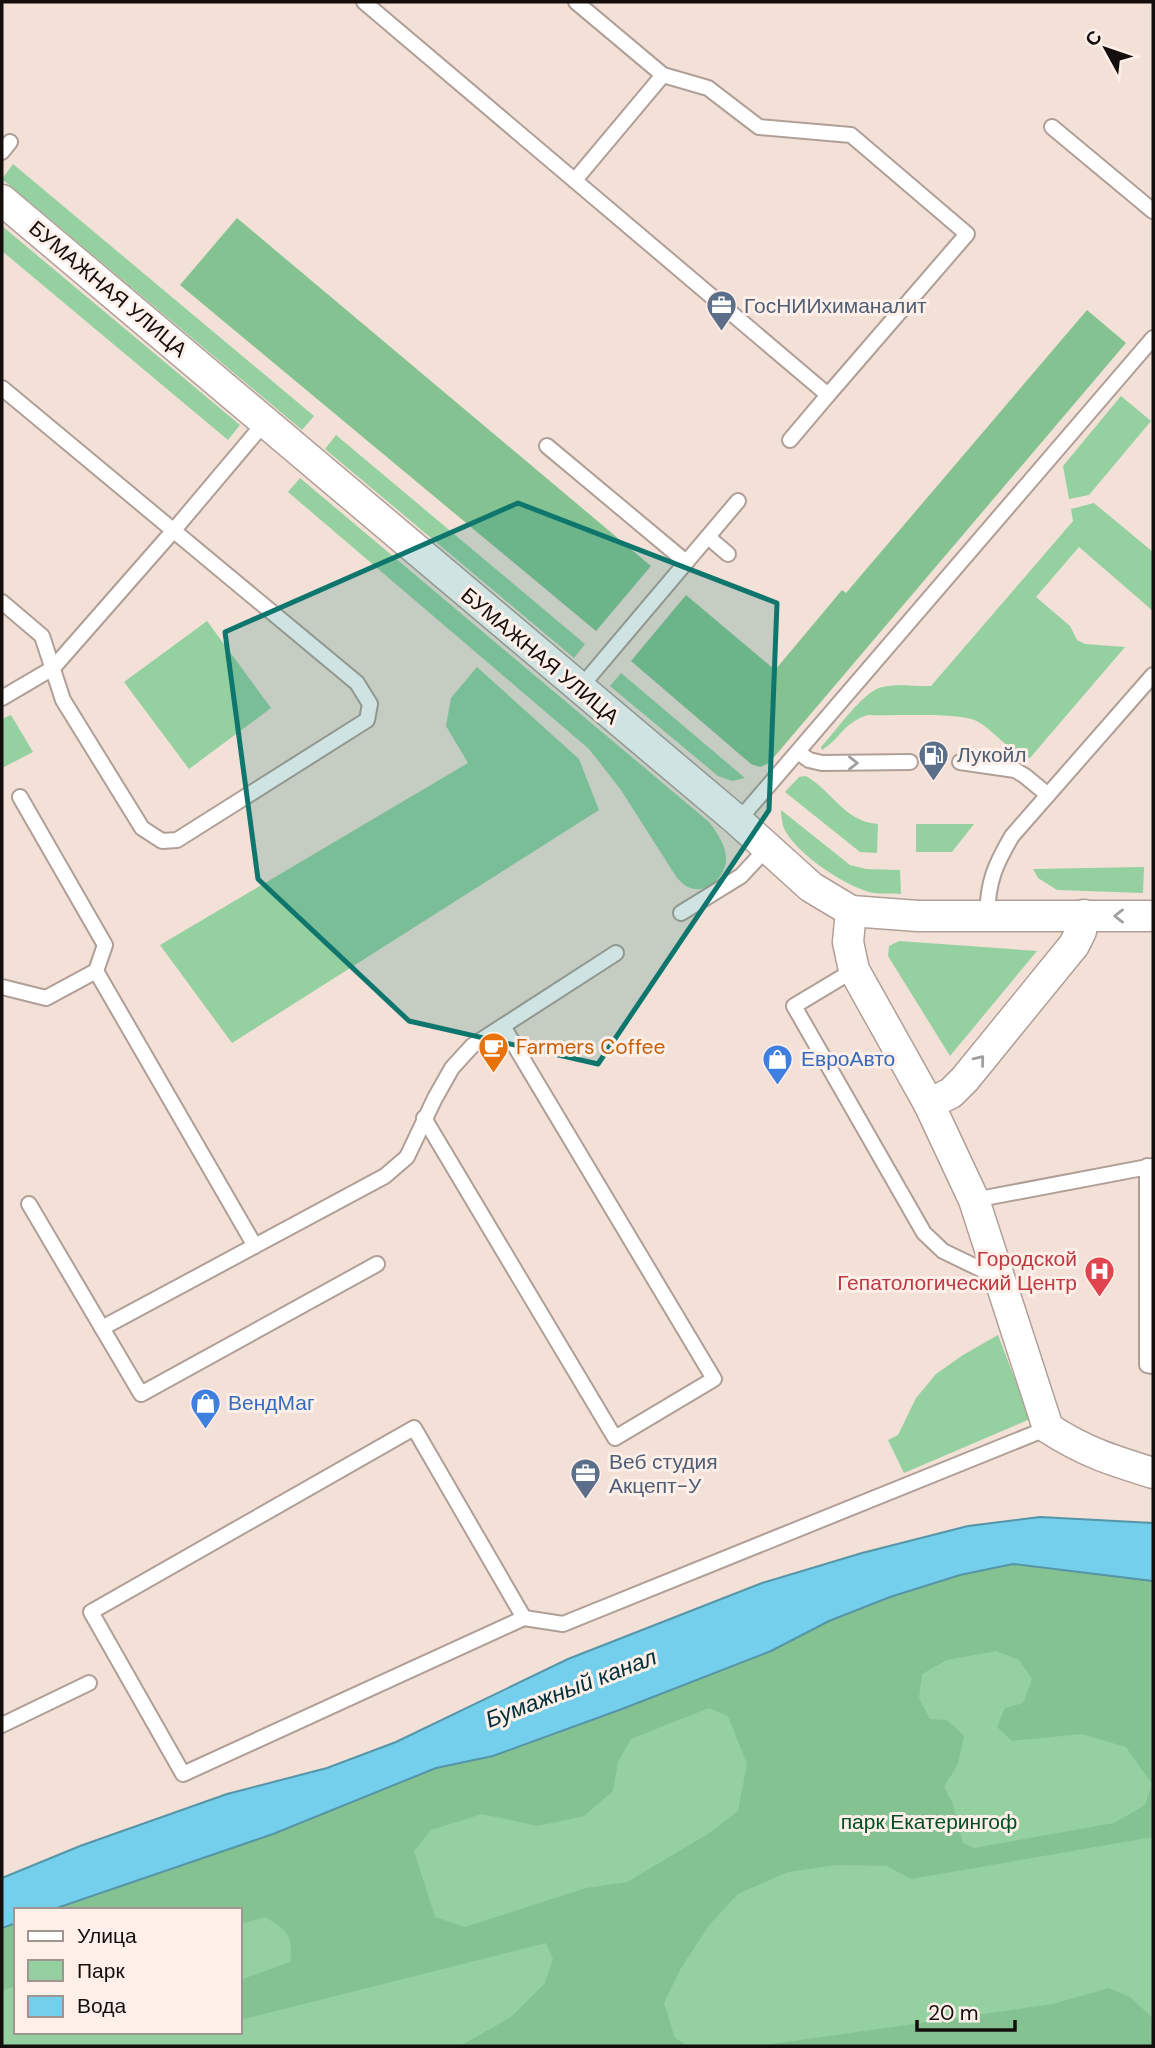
<svg xmlns="http://www.w3.org/2000/svg" width="1155" height="2048" viewBox="0 0 1155 2048" font-family="'DM Sans',sans-serif">
<rect width="100%" height="100%" fill="#f3e1d8"/>
<!-- green -->
<g fill="#94d0a0">
<path d="M13 164 314 416 302 430 2 179Z"/>
<path d="M2 226 240 425 228 440 2 251Z"/>
<path d="M1121 396 1151 421 1089 495 1069 499 1063 466Z"/>
<path d="M336 435 585 644 574 658 325 449Z"/>
<path d="M300 478 709 822C717 833 725 843 726 857 727 875 709 894 690 888 685 886 681 882 677 878L621 790 589 749 288 492Z"/>
<path d="M1094 503 1153 552V611L1079 547 1036 597 1070 626 1077 640 1085 644 1125 647 1030 758C1008 752 996 732 977 721 959 712 891 716 868 715 844 722 840 739 822 750L821 747C834 733 859 698 875 690 890 682 914 687 931 686L1073 521 1071 509Z"/>
<path d="M207 621 271 708 189 769 124 682Z"/>
<path d="M477 667 579 759 599 810 232 1043 160 945 468 763 446 726 451 698Z"/>
<path d="M621 673 745 778 732 781 718 776 610 686Z"/>
<path d="M11 715 33 752 2 768V719Z"/>
<path d="M806 776C832 791 845 822 878 824L877 853 860 852 785 792 799 777Z"/>
<path d="M781 810 850 865 866 869 900 870 901 894C892 893 882 894 874 893 847 888 793 852 783 826 782 821 781 815 781 810Z"/>
<path d="M916 824H974L952 852H916Z"/>
<path d="M1144 867 1143 893 1057 890 1038 878 1033 869Z"/>
<path d="M899 941 1037 951 950 1056 888 956 889 946Z"/>
<path d="M998 1335 1030 1419 904 1473 888 1440 898 1435 916 1398 936 1374 963 1355Z"/>
<path d="M1013 1564 1153 1581V2046H2V1928L16 1923V2032H240V1910H51Z"/>
</g>
<!-- forest -->
<g fill="#84c391" fill-rule="evenodd">
<path d="M237 218 651 566 596 631 180 285Z"/>
<path d="M1087 310 1126 343 769 763 760 767 751 764 631 661 686 595 775 670 842 590 846 593Z"/>
<path d="M1013 1564 1153 1581V1837L911 1879 887 1866 837 1865 788 1872 738 1894 710 1924 681 1968 664 2003 675 2038 687 2046H460L511 2017 545 1983 553 1959 546 1943 240 2020V1980L290 1962C293 1934 288 1931 265 1917L240 1924V1910H51L273 1834 436 1768 493 1756 622 1709 771 1651 829 1621 890 1597 960 1575ZM996 1651 1019 1660 1032 1679 1023 1703 1005 1708 997 1727 1012 1741 1082 1734 1126 1747 1152 1784 1145 1805 1114 1823 974 1848 963 1843 952 1802 944 1787 958 1764 964 1736 947 1720 930 1719 919 1698 922 1674 947 1660ZM709 1708 728 1716 747 1764 738 1811 708 1834 627 1882 586 1888 465 1927 435 1917 414 1851 431 1830 482 1814 538 1826 584 1816 613 1791 618 1762 631 1739Z"/>
<path d="M16 1923V1986L2 1990V1928Z"/>
<path d="M1109 1988 1130 1997 1153 2018V2046H759L1053 2004Z"/>
</g>
<!-- water -->
<path fill="#73cfeb" stroke="#5695a8" stroke-width="2" d="M1040 1517 1153 1523V1581L1013 1564 960 1575 890 1597 829 1621 771 1651 622 1709 493 1756 436 1768 273 1834 51 1910H16V1923L2 1928V1878L80 1846 227 1794 327 1768 396 1742 568 1659 762 1583 862 1553 968 1526Z"/>
<g fill="none" stroke-linecap="round" stroke-linejoin="round">
<defs>
<g id="lane">
<path d="M364 2 828 395 967 234 851 135 759 127 708 88 663 75"/>
<path d="M1052 127 1153 211"/>
<path d="M2 152 10 142"/>
<path d="M575 180 663 75 576 2"/>
<path d="M2 388 357 683 370 704 367 720 177 840 162 841 142 828 63 700 42 636 2 602"/>
<path d="M790 440 828 395"/>
<path d="M547 446 686 562"/>
<path d="M708 537 728 554"/>
<path d="M579 689 738 501"/>
<path d="M2 698 53 668 174 530 265 422"/>
<path d="M798 752 809 760 822 763 910 762"/>
<path d="M960 762 1015 770 1025 776 1048 795"/>
<path d="M738 821 1153 338"/>
<path d="M681 913 741 876 767 848"/>
<path d="M987 915C988 881 995 865 1012 836L1153 675"/>
<path d="M854 970 794 1006 924 1233 943 1251 997 1277"/>
<path d="M96 971 255 1246"/>
<path d="M2 987 46 998 96 971 105 945 20 797"/>
<path d="M424 1118 615 1438 714 1379 503 1026"/>
<path d="M1147 1166V1365L1153 1366"/>
<path d="M974 1200 1153 1166"/>
<path d="M29 1204 141 1394 377 1264"/>
<path d="M102 1328 385 1176 407 1157 435 1098 452 1068 472 1046 616 953"/>
<path d="M414 1428 524 1618 183 1774 91 1612Z"/>
<path d="M524 1618 563 1624 1048 1428"/>
<path d="M2 1725 89 1683"/>
</g>
<g id="street">
<path d="M2 200 738 821 811 887 851 911 918 916H1153"/>
<path d="M851 911 848 942 854 970 929 1104 974 1200 1048 1428C1085 1452 1111 1460 1153 1473"/>
<path d="M929 1104 951 1093 965 1079 1074 945 1081 931 1084 915"/>
</g>
</defs>
<!-- lane casing -->
<use href="#lane" stroke="#b09f97" stroke-width="18"/>
<!-- street casing -->
<use href="#street" stroke="#b09f97" stroke-width="33"/>
<!-- lane -->
<use href="#lane" stroke="#fff" stroke-width="14"/>
<!-- street -->
<use href="#street" stroke="#fff" stroke-width="30"/>
</g>
<!-- one-way arrows -->
<defs><path id="oneway-chevron" d="M-2-3.5L2.5 0L-2 3.5" fill="none" stroke-width="1.6" stroke-linecap="round" stroke-linejoin="round" transform="scale(1.75)"/></defs>
<g stroke="#a19f9e">
<use href="#oneway-chevron" transform="translate(853 763)"/>
<use href="#oneway-chevron" transform="translate(1119 916) rotate(-180)"/>
<use href="#oneway-chevron" transform="translate(980 1060) rotate(-51)"/>
</g>
<!-- marked area -->
<path fill="#0f766e" fill-opacity="0.2" stroke="#0f766e" stroke-width="5" stroke-linejoin="round" d="M518 503 777 603 769 810 598 1064 409 1021 258 879 225 632Z"/>
<!-- icons -->
<defs>
<symbol id="office-pin" viewBox="-11 -11 22 30"><path d="M0 17L-7.5 6A9.5 9.5 0 1 1 7.5 6Z" fill="#5c6f8a" stroke="#feefe8"/><path d="M-6-3h4V-5.5h4V-3h4V5H-6ZM-1-4.5V-3h2v-1.5ZM-6 0V1H6V0Z" fill="#fff"/></symbol>
<symbol id="fuel-pin" viewBox="-11 -11 22 30"><path d="M0 17L-7.5 6A9.5 9.5 0 1 1 7.5 6Z" fill="#5c6f8a" stroke="#feefe8"/><path d="M-5.5-6h7V0h2V4h1.3V-2.5L3-4.5l.8-.8L6-3V5H2.5V1h-1V6h-7ZM-4.2-4.7v3.2H.2V-4.7Z" fill="#fff"/></symbol>
<symbol id="cafe-pin" viewBox="-11 -11 22 30"><path d="M0 17L-7.5 6A9.5 9.5 0 1 1 7.5 6Z" fill="#e8710a" stroke="#feefe8"/><path d="M-5.5-4.5H6V0H3Q3 3.5 0 3.5H-2.5Q-5.5 3.5-5.5 0ZM3-3.2v2h1.7v-2ZM-6 4.5H4V6H-6Z" fill="#fff"/></symbol>
<symbol id="shop-pin" viewBox="-11 -11 22 30"><path d="M0 17L-7.5 6A9.5 9.5 0 1 1 7.5 6Z" fill="#3f7fe0" stroke="#feefe8"/><path d="M-5-2.5h2.3a2.7 3.5 0 0 1 5.4 0H5L5.5 6h-11ZM-1.5-2.5h3a1.5 2.3 0 0 0-3 0Z" fill="#fff"/></symbol>
<symbol id="hospital-pin" viewBox="-11 -11 22 30"><path d="M0 17L-7.5 6A9.5 9.5 0 1 1 7.5 6Z" fill="#e0444e" stroke="#feefe8"/><path d="M-5-5h3v3.5h4V-5h3V5h-3V1.5h-4V5h-3Z" fill="#fff"/></symbol>
</defs>
<g fill-rule="evenodd">
<use href="#office-pin" x="704" y="288" width="35" height="47"/>
<use href="#fuel-pin" x="916" y="738" width="35" height="47"/>
<use href="#cafe-pin" x="476" y="1030" width="35" height="47"/>
<use href="#shop-pin" x="760" y="1042" width="35" height="47"/>
<use href="#hospital-pin" x="1082" y="1254" width="35" height="47"/>
<use href="#shop-pin" x="188" y="1386" width="35" height="47"/>
<use href="#office-pin" x="568" y="1456" width="35" height="47"/>
</g>
<g text-anchor="middle" dominant-baseline="central" stroke-width="6" stroke-linejoin="round" paint-order="stroke">
<!-- street labels -->
<g font-size="21" fill="#140f0c" stroke="#feefe8">
<text transform="translate(108 289) rotate(40)">БУМАЖНАЯ УЛИЦА</text>
<text transform="translate(540 656) rotate(40)">БУМАЖНАЯ УЛИЦА</text>
</g>
<!-- service labels -->
<g font-size="21" fill="#4e5e75" stroke="#feefe8" text-anchor="start">
<text x="744" y="306">ГосНИИхиманалит</text>
<text x="957" y="755">Лукойл</text>
<text x="609" y="1462">Веб студия<tspan x="609" dy="24">Акцепт-У</tspan></text>
</g>
<!-- food labels -->
<g font-size="21" fill="#c56008" stroke="#feefe8" text-anchor="start">
<text x="516" y="1047">Farmers Coffee</text>
</g>
<!-- shop labels -->
<g font-size="21" fill="#366cbe" stroke="#feefe8" text-anchor="start">
<text x="801" y="1059">ЕвроАвто</text>
<text x="228" y="1403">ВендМаг</text>
</g>
<!-- health labels -->
<g font-size="21" fill="#be3a42" stroke="#feefe8" text-anchor="end">
<text x="1077" y="1259">Городской<tspan x="1077" dy="24">Гепатологический Центр</tspan></text>
</g>
<!-- park labels -->
<g font-size="21" fill="#004e21" stroke="#feefe8">
<text x="929" y="1822">парк Екатерингоф</text>
</g>
<!-- water labels -->
<g font-size="23" font-style="italic" fill="#012f3a" stroke="#feefe8">
<text transform="translate(571 1688) rotate(-21)">Бумажный канал</text>
</g>
</g>
<!-- border -->
<rect width="1155" height="2048" fill="none" stroke="#140f0c" stroke-width="7"/>
<!-- legend -->
<rect x="14" y="1908" width="228" height="126" fill="#feefe8" stroke="#a09590" stroke-width="2"/>
<rect x="28" y="1931" width="35" height="10" fill="#ffffff" stroke="#a09590" stroke-width="2"/>
<text x="77" y="1943" font-size="21" fill="#140f0c">Улица</text>
<rect x="28" y="1960" width="35" height="21" fill="#94d0a0" stroke="#a09590" stroke-width="2"/>
<text x="77" y="1978" font-size="21" fill="#140f0c">Парк</text>
<rect x="28" y="1996" width="35" height="21" fill="#73cfeb" stroke="#a09590" stroke-width="2"/>
<text x="77" y="2013" font-size="21" fill="#140f0c">Вода</text>
<!-- north arrow -->
<g transform="translate(1106 49) rotate(310)" stroke="#feefe8" stroke-width="5" paint-order="stroke">
<path d="M0-5L12 26L0 18L-12 26Z" fill="#140f0c"/>
<text y="-10" font-size="19" font-weight="bold" text-anchor="middle" fill="#140f0c">С</text>
</g>
<!-- scale -->
<path d="M917 2020v10h98v-10" fill="none" stroke="#140f0c" stroke-width="3.5"/>
<text x="928" y="2020" font-size="21" fill="#140f0c" stroke="#feefe8" stroke-width="5" paint-order="stroke">20 m</text>
</svg>
